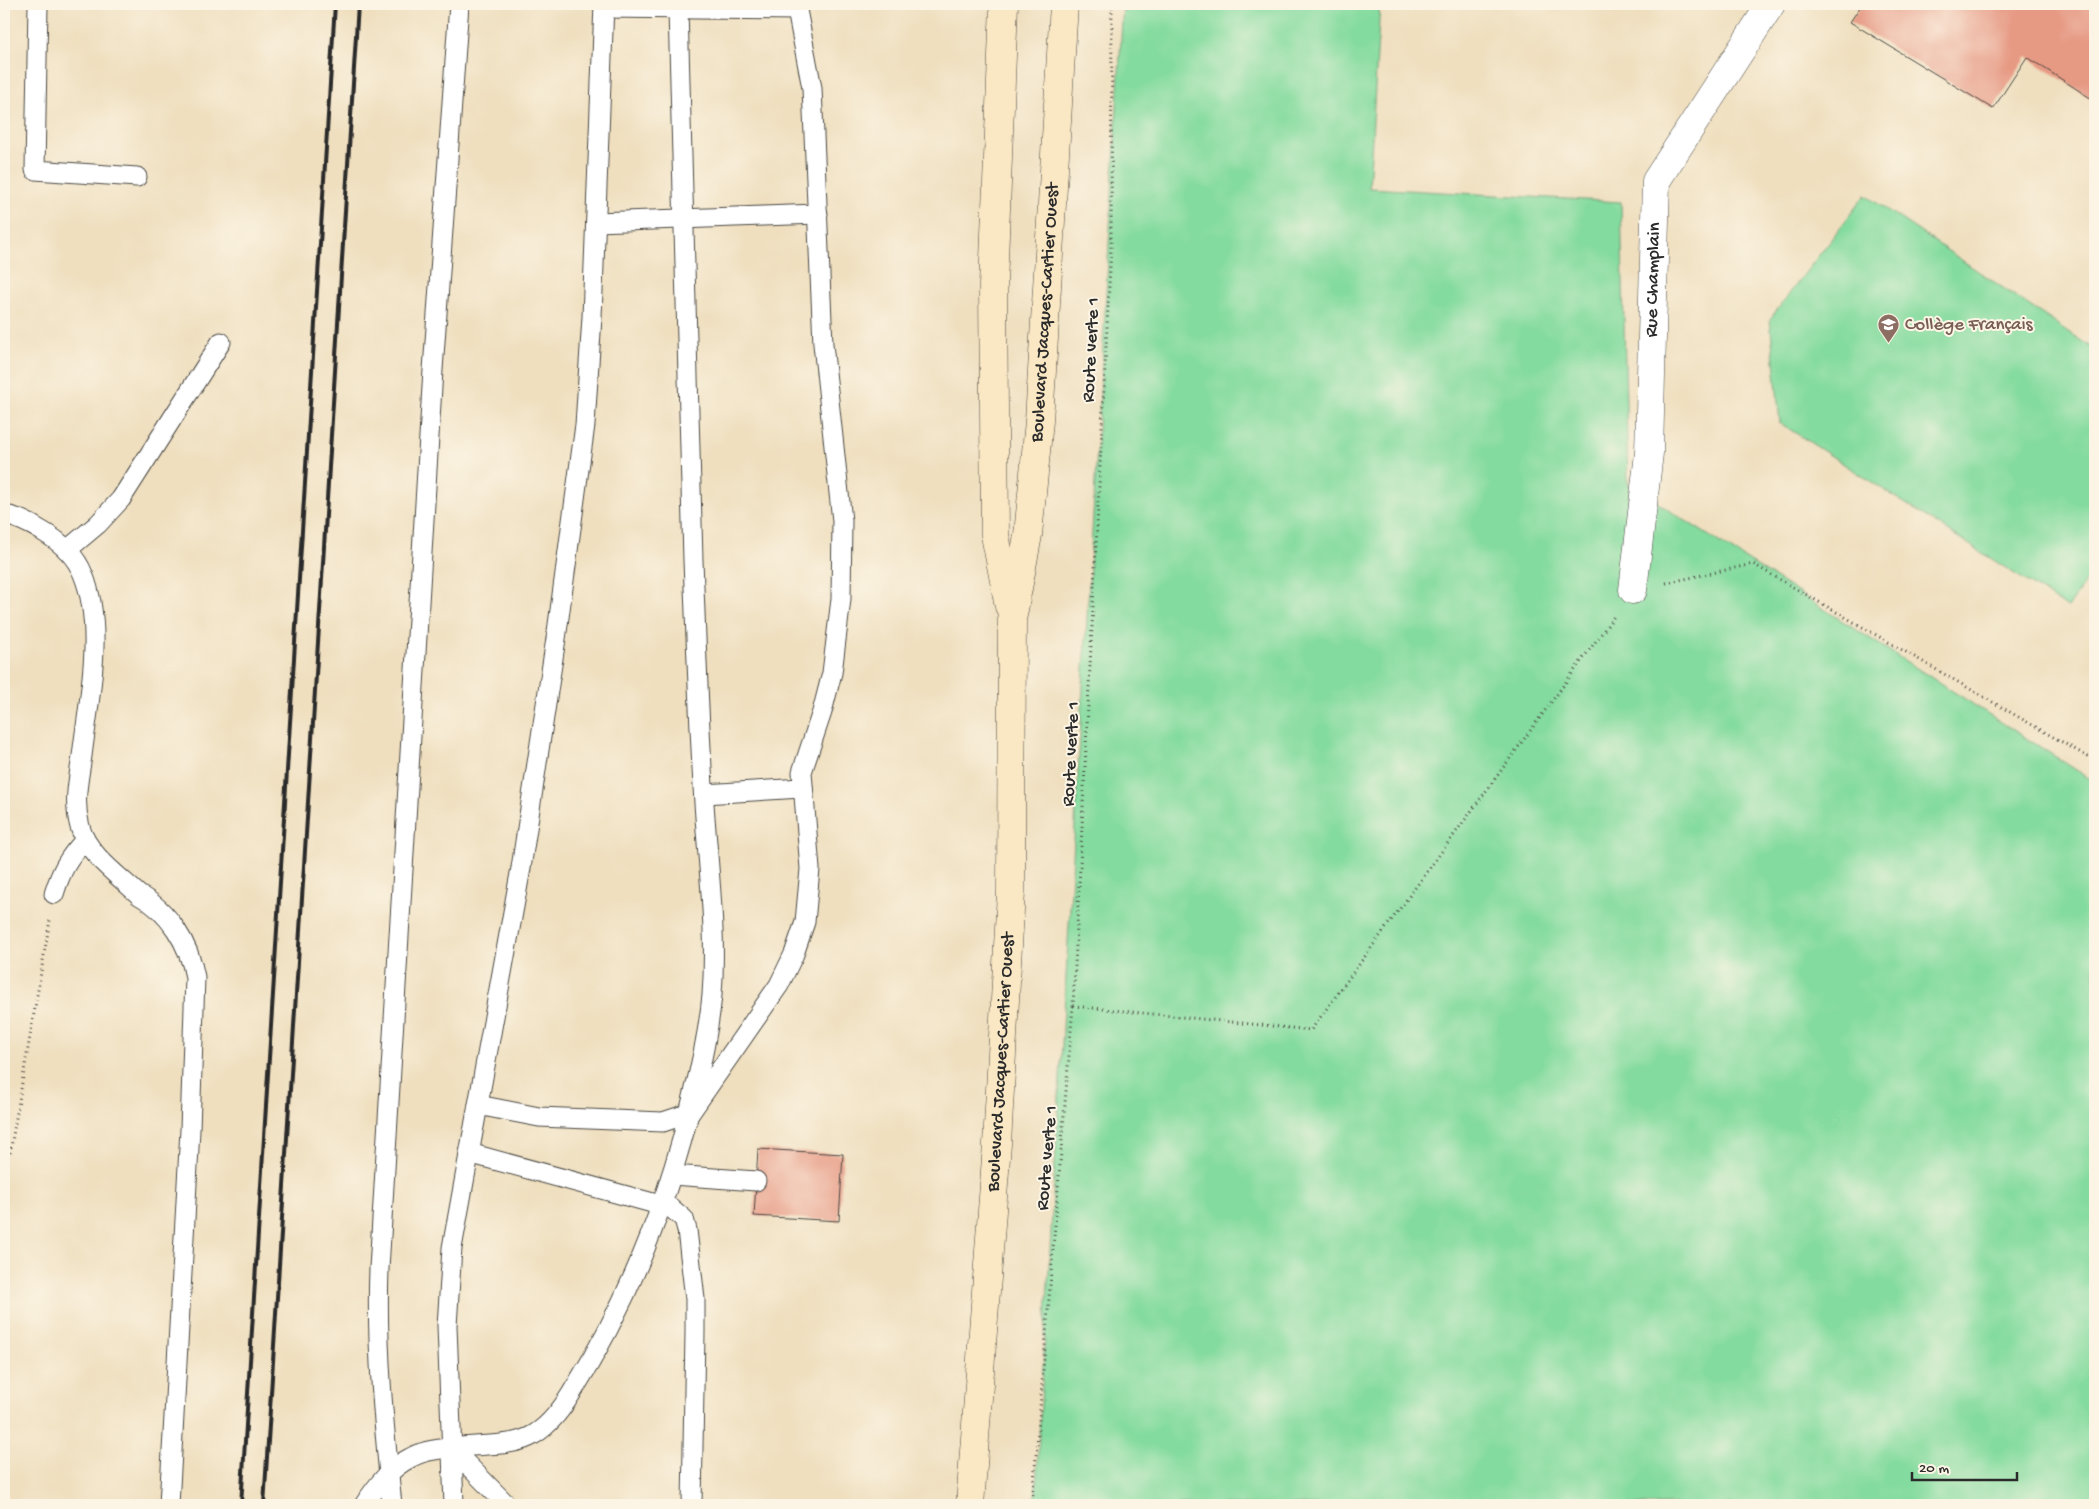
<svg xmlns="http://www.w3.org/2000/svg" width="2099" height="1509" viewBox="0 0 2099 1509" font-family="'Gochi Hand',sans-serif">
<rect width="100%" height="100%" fill="#fcf5e5"/>
<filter id="ink" filterUnits="userSpaceOnUse"><feTurbulence type="fractalNoise" baseFrequency=".02" numOctaves="2"/><feDisplacementMap in="SourceGraphic" scale="10" xChannelSelector="R" yChannelSelector="G"/><feConvolveMatrix kernelMatrix="1 2 1 2 8 2 1 2 1" color-interpolation-filters="sRGB"/></filter>
<filter id="wash" filterUnits="userSpaceOnUse"><feTurbulence type="fractalNoise" baseFrequency=".0096" numOctaves="4" result="noise"/><feDisplacementMap in="SourceGraphic" scale="20" xChannelSelector="R" yChannelSelector="G"/><feGaussianBlur stdDeviation="1.12" result="paint"/><feColorMatrix in="noise" values="0 0 0 0 0 0 0 0 0 0 0 0 0 0 0 0 0 1.4 0 .05"/><feComposite in="paint" operator="in"/></filter>
<g filter="url(#wash)">
<rect width="100%" height="100%" fill="#efdfbf"/>
<!-- green -->
<g fill="#84db9f" stroke="#588365">
<path d="M1123 4H1380L1369 188 1621 202 1628 484 2095 782V1505H1035Z"/>
<path d="M1865 195 2095 350V567L2068 608 1780 423 1770 319Z"/>
</g>
<g id="blocks">
<!-- building -->
<g fill="#e69983">
<path d="M1862 4H2095V101L2027 57 1993 109 1850 22Z"/>
<path d="M758 1149 843 1154 839 1221 754 1216Z"/>
</g>
</g>
</g>
<g filter="url(#ink)">
<use href="#blocks" fill-opacity="0" stroke="#484641" stroke-width="1"/>
<g fill="none" stroke-linecap="round" stroke-linejoin="round">
<defs>
<g id="lane">
<path d="M38 4 35 170 137 177"/>
<path d="M604 8 797 10"/>
<path d="M596 222 818 214"/>
<path d="M4 515C17 517 31 524 42 531 59 541 76 556 83 574 104 625 90 694 83 748 80 776 72 798 80 827 87 854 119 876 139 895 169 911 189 944 195 977L190 1130 169 1505"/>
<path d="M67 550 98 524 121 499 221 342"/>
<path d="M704 794 802 788"/>
<path d="M54 894C61 871 68 858 85 840"/>
<path d="M478 1105 539 1117 663 1122 690 1113 779 985 794 954 805 922 810 869 802 772 822 712 832 673 841 599 842 521 823 344 812 88 797 10 798 4"/>
<path d="M469 1153 671 1208 684 1219 687 1230 695 1299V1332L692 1505"/>
<path d="M672 1175 756 1181"/>
<path d="M451 1448 507 1505"/>
<path d="M364 1505C376 1487 390 1468 410 1458 422 1451 436 1449 450 1448 512 1441 534 1453 571 1394 629 1302 669 1199 694 1093 702 1061 709 1028 712 995 717 931 708 866 704 803 699 722 696 641 693 560 687 376 683 192 678 9"/>
<path d="M392 1505C384 1426 376 1348 379 1269L433 370 459 4"/>
<path d="M454 1505 447 1326 452 1248 521 868 557 632 585 425 592 317 604 4"/>
</g>
<g id="street">
<path id="s1" d="M1633 590 1649 453 1656 181 1771 4"/>
</g>
<g id="secondary">
<path d="M1004 4 993 286 995 535 1009 606"/>
<path id="s2" d="M970 1505 997 1144 1011 892 1012 620 1028 535 1039 421 1064 4"/>
</g>
</defs>
<!-- lane casing -->
<use href="#lane" stroke="#484641" stroke-width="21"/>
<!-- street casing -->
<use href="#street" stroke="#484641" stroke-width="29"/>
<!-- secondary casing -->
<use href="#secondary" stroke="#484641" stroke-width="29"/>
<!-- path -->
<g stroke="#484641" stroke-width="3" stroke-dasharray="1 4" stroke-linecap="butt">
<path d="M1666 583 1753 564 2095 761"/>
<path d="M1073 1006 1311 1030 1615 615"/>
<path d="M10 1153 50 920"/>
<path d="M1032 1505 1073 1006 1111 247 1112 4"/>
</g>
<!-- lane -->
<use href="#lane" stroke="#fff" stroke-width="19"/>
<!-- street -->
<use href="#street" stroke="#fff" stroke-width="28"/>
<!-- secondary -->
<use href="#secondary" stroke="#fae7c3" stroke-width="28"/>
<!-- rail -->
<g stroke="#2b2b2b" stroke-width="4">
<path d="M241 1505 335 4"/>
<path d="M264 1505 358 4"/>
</g>
</g>
</g>
<!-- icons -->
<defs>
<symbol id="university-pin" viewBox="-11 -11 22 30"><path d="M0 17L-7.5 6A9.5 9.5 0 1 1 7.5 6Z" fill="#8d6e63" stroke="#fcf5e5"/><path d="M0-5L7-2L0 1L-7-2ZM-4 1L0 2.5L4 1V4Q0 6-4 4Z" fill="#fff"/></symbol>
</defs>
<g fill-rule="evenodd">
<use href="#university-pin" x="1876" y="312" width="25" height="34"/>
</g>
<g text-anchor="middle" dominant-baseline="central" stroke-width="4" stroke-linejoin="round" paint-order="stroke">
<!-- street labels -->
<g font-size="19" fill="#2b2b2b" stroke="#fcf5e5">
<text stroke="none"><textPath href="#s1" startOffset="311">Rue Champlain</textPath></text>
<text stroke="none"><textPath href="#s2" startOffset="1196">Boulevard Jacques-Cartier Ouest</textPath></text>
<text transform="translate(1092 350) rotate(-87)">Route verte 1</text>
<text transform="translate(1072 754) rotate(-87)">Route verte 1</text>
<text stroke="none"><textPath href="#s2" startOffset="444">Boulevard Jacques-Cartier Ouest</textPath></text>
<text transform="translate(1048 1158) rotate(-85)">Route verte 1</text>
</g>
<!-- education labels -->
<g font-size="19" fill="#785e54" stroke="#fcf5e5" text-anchor="start">
<text x="1905" y="325">Collège Français</text>
</g>
</g>
<!-- margin -->
<rect width="2099" height="1509" fill="none" stroke="#fcf5e5" stroke-width="20"/>
<!-- scale -->
<path d="M1912 1472v8h105v-8" fill="none" stroke="#2b2b2b" stroke-width="2.5"/>
<text x="1919" y="1472" font-size="15" fill="#2b2b2b" stroke="#fcf5e5" stroke-width="4" paint-order="stroke">20 m</text>
</svg>
